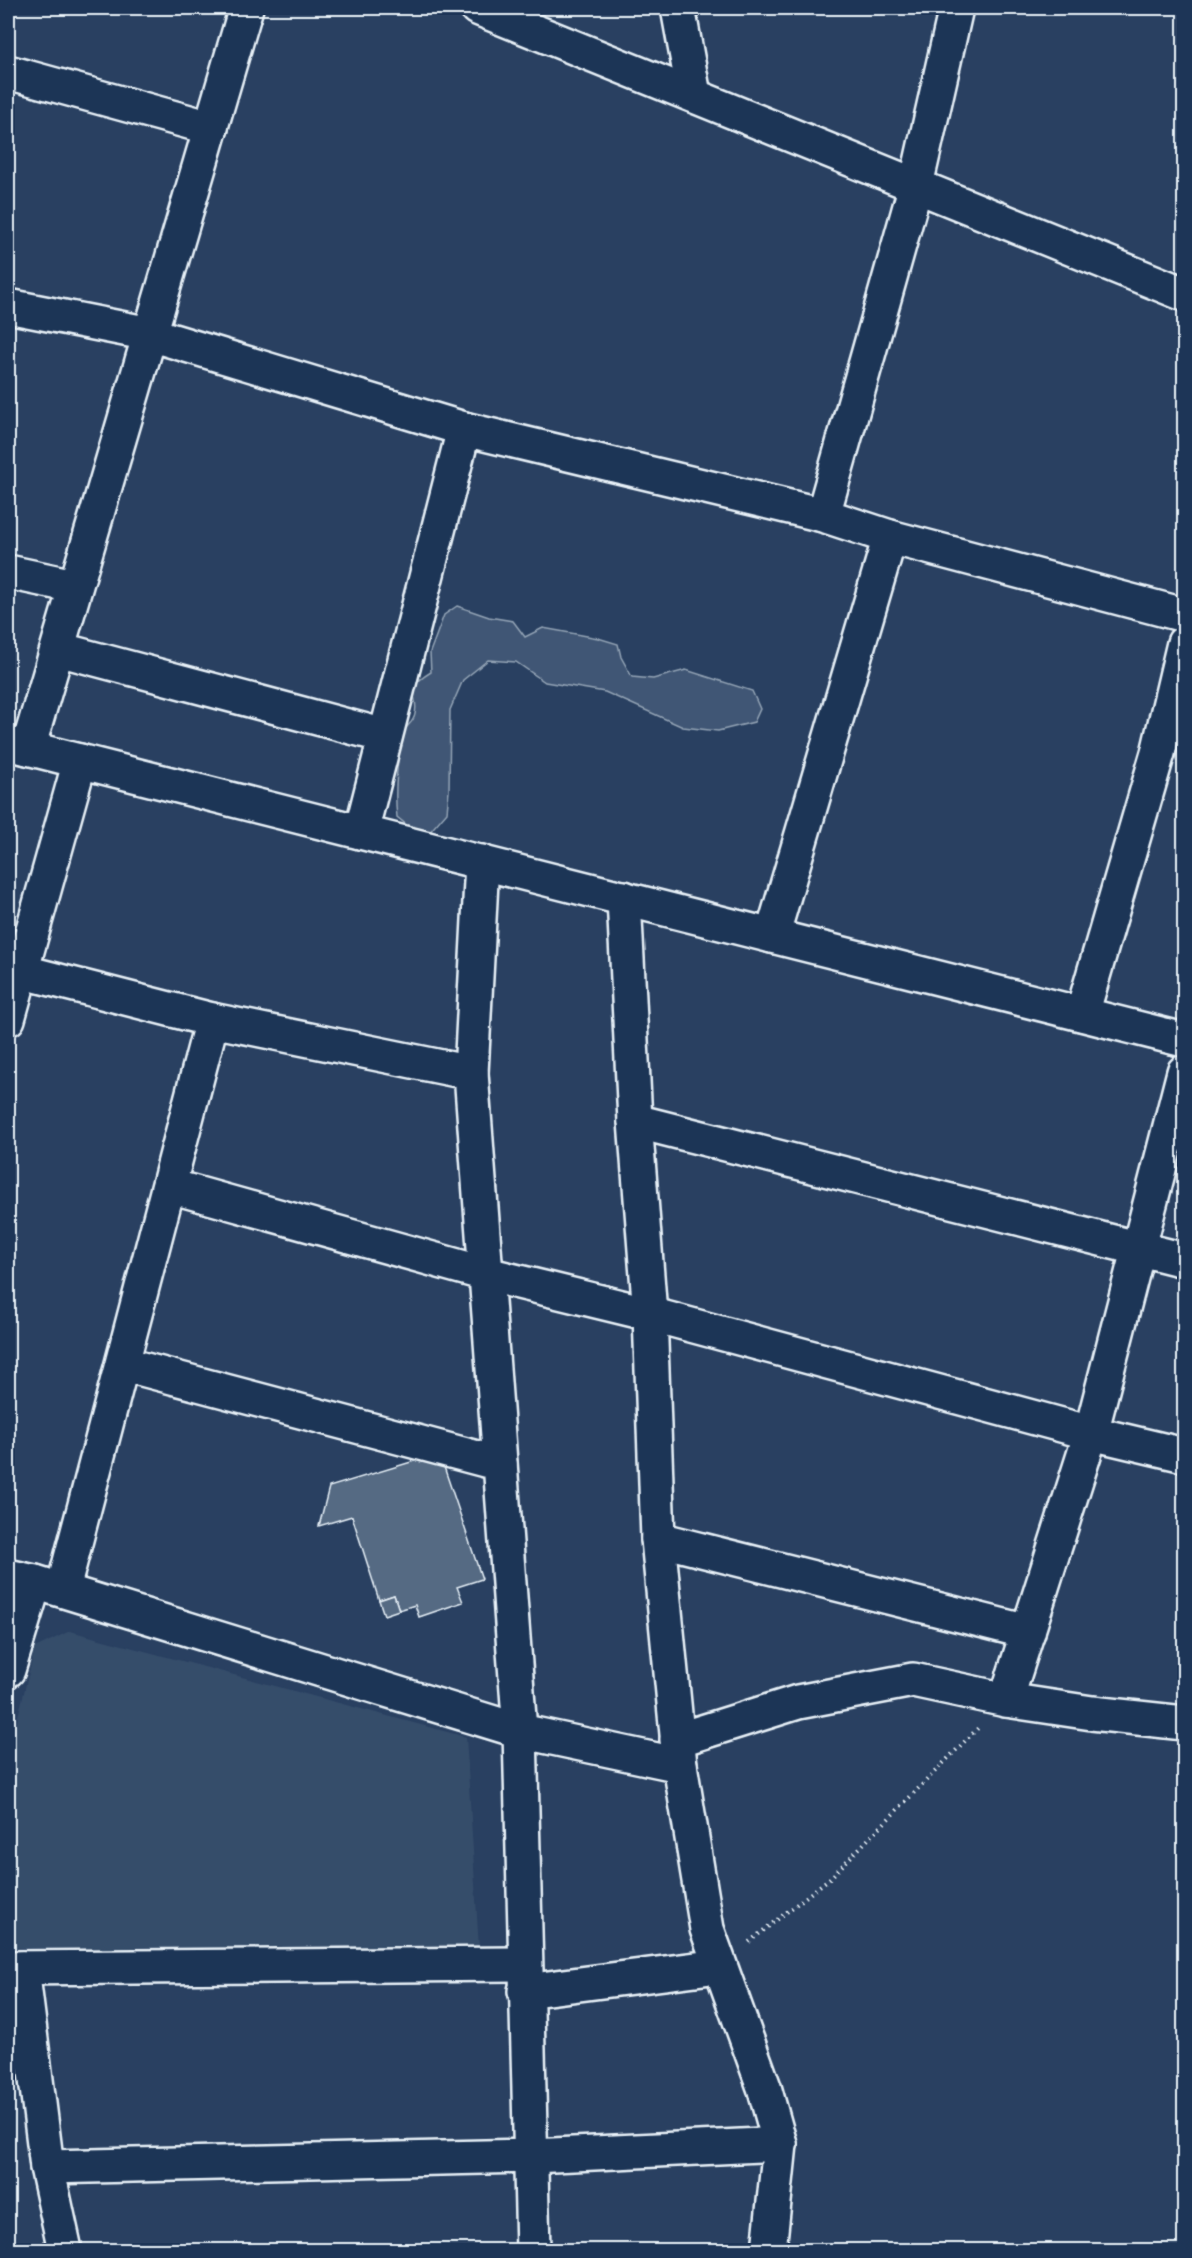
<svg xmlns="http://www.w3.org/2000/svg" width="1192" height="2258" viewBox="0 0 1192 2258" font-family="'Gochi Hand',sans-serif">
<rect width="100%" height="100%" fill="#294061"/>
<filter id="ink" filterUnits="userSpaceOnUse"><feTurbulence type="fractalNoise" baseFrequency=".0167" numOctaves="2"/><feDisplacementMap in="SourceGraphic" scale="12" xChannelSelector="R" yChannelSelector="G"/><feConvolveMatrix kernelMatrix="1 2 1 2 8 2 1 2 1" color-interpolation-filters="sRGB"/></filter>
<g filter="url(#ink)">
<!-- built -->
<path fill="#364d6b" d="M70 1631 466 1737 479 1949 8 1948V1757L35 1648Z"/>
<!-- green -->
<path fill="#415774" stroke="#94a4b6" stroke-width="1.5" d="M457 606 489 617 513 621 525 637 543 628 598 638 618 644 621 657 632 677 653 679 686 670 752 691 760 709 754 722 718 731 683 727 605 692 545 682 516 662 488 660 463 680 450 710 449 791 447 812 428 834 412 829 397 817C394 793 397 757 403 733 405 726 414 723 415 714 420 693 400 691 431 672L430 652 444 615Z"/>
<!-- building -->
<g fill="#556a83" stroke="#e8f1f8" stroke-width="1.5">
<path d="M421 1459 442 1461 482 1579 457 1587 463 1602 419 1617 415 1605 399 1610 394 1595 379 1600 352 1516 319 1526 329 1487Z"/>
<path d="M394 1595 399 1610 384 1615 379 1600Z"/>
</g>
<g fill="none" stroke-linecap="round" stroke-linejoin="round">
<defs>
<g id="street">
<path d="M678 8 694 95"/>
<path d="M8 72 211 128"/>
<path d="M8 306 150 334 464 429 823 515 890 537 1184 615"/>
<path d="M823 515 916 185 956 8"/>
<path d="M8 572 74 586"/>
<path d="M58 649 385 736"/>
<path d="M8 743 1184 1040"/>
<path d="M28 748 246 8"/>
<path d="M361 832 464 429"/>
<path d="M482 862 471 1073 520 1731 533 2250"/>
<path d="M624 898 635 1121 650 1314 658 1539 680 1765 707 1929 764 2087 780 2144 769 2250"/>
<path d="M772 936 890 537"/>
<path d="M20 971 212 1020 471 1073"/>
<path d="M1082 1014 1158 753 1184 643"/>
<path d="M8 1019 80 761"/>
<path d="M635 1121 1184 1260"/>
<path d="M170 1186 486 1274 650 1314 1091 1433 1184 1455"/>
<path d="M123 1364 500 1464"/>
<path d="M658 1539 1028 1632"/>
<path d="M8 1576 35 1582 8 1670"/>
<path d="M35 1582 520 1731 680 1765"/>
<path d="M63 1589 212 1020"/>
<path d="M1006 1700 1091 1433 1184 1072"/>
<path d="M677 1740 798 1702 913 1680 1006 1700 1092 1713 1184 1723"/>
<path d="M8 1968 525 1964"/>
<path d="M22 1968 47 2167 65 2250"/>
<path d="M525 1991 719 1966"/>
<path d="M47 2167 532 2156 780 2144"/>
</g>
<path id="secondary" d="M477 8 1184 294"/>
</defs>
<!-- street casing -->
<use href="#street" stroke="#e8f1f8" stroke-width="38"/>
<!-- secondary casing -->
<use href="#secondary" stroke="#e8f1f8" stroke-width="38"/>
<!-- path -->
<path stroke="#e8f1f8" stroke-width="4" stroke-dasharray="1.5 4.5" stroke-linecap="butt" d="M749 1942 831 1877 978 1728"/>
<!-- street -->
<use href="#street" stroke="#1d3557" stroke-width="33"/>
<!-- secondary -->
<use href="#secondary" stroke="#1d3557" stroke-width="33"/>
</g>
</g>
<!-- margin -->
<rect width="1192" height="2258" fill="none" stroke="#1d3557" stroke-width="30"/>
<rect x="15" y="15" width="1162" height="2228" fill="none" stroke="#e8f1f8" stroke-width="2" filter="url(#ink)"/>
</svg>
